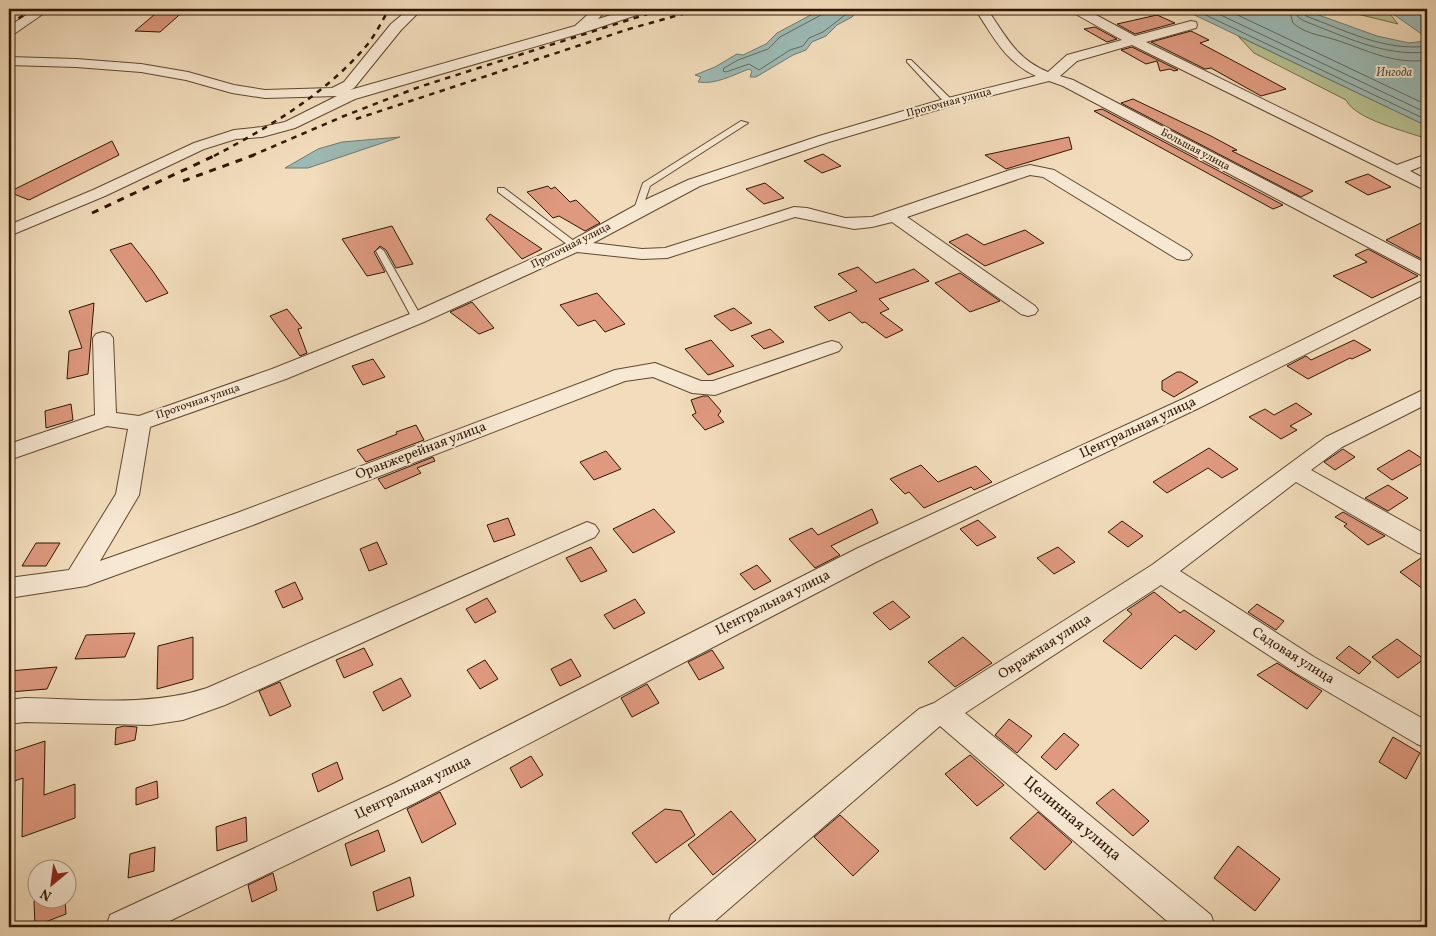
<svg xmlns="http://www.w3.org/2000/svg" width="1436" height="936" viewBox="0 0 1436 936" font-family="Vollkorn,serif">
<rect width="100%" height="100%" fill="#f2dcbb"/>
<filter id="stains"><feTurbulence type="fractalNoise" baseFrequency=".004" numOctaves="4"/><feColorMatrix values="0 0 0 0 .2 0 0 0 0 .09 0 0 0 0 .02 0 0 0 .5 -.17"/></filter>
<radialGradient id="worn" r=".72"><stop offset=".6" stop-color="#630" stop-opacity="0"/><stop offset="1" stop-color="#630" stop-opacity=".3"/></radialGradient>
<!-- green -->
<g fill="#b8c192" stroke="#746c49">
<path d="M1337 9H1386L1398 24Z"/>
<path d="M1238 36 1427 126V139C1406 131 1356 120 1346 100L1254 53Z"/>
</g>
<!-- water -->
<g fill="#9cbab5" stroke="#71796d">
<path d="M822 9H858L852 17 837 25 826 36 812 42 806 50 793 55 756 77H750L752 71 749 69C733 75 715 85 698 82L701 77 695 75 715 67 737 54 743 55 766 44 777 33Z"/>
<path d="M1182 9H1302L1377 36 1409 43 1425 41V38L1423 35 1386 9H1427V126Z"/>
<path d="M400 137 308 168H285L318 149 342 142Z"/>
</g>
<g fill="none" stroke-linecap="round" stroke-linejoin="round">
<!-- shore -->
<g stroke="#66685a" stroke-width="1">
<path d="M823 9 821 15 780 37 768 49 738 60 724 68 723 71 726 72 749 64 759 70 790 50 803 46 809 38 823 32 853 9"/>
<path d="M1193 9 1427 120"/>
<path d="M1208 9 1427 113"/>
<path d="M1225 9 1427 105"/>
<path d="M1289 9 1293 23C1304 33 1319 35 1333 39 1365 49 1392 65 1427 60"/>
<path d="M1296 9 1298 17 1304 21C1344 36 1384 57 1427 52"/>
<path d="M1303 9 1306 16C1344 30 1386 52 1427 46"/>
</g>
</g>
<!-- building -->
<g fill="#df997f" stroke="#301700">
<path d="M161 9H186L160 32 135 31Z"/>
<path d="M1157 15 1175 23 1135 34 1117 24Z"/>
<path d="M1095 27 1117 39 1107 42 1084 29Z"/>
<path d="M1191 31 1209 40 1200 43 1286 89 1261 96 1211 68 1205 69 1151 42Z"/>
<path d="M1132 47 1178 70 1174 71 1170 69 1160 71 1157 61 1146 64 1121 50Z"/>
<path d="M1133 99 1211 136 1237 150 1232 151 1313 191 1301 197 1121 103Z"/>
<path d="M1102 109 1283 205 1273 209 1094 111Z"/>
<path d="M1069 137 1072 149 1006 169 985 155Z"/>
<path d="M112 141 119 155 29 200 9 192Z"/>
<path d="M823 154 841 166 822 173 804 161Z"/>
<path d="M1368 174 1391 187 1368 195 1345 182Z"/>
<path d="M765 183 784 198 764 204 746 189Z"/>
<path d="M548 186 551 189 555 187 570 202 576 200 600 223 585 231 559 216 553 218 527 192Z"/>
<path d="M490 214 542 249 522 259 486 219Z"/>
<path d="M1427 220V262L1386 240Z"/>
<path d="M392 226 413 264 396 268 386 250 380 246 374 252 385 272 367 276 342 239Z"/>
<path d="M1025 230 1044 243 985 266 949 242 967 234 984 245Z"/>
<path d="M131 243 152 270 168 293 146 302 110 250Z"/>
<path d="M1368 249 1418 276 1372 298 1333 276 1367 262 1355 255Z"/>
<path d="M858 267 876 283 914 269 929 281 879 299 889 309 880 313 903 330 886 338 865 322 862 323 850 312 829 321 814 307 857 291 838 274Z"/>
<path d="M960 273 1000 301 970 312 935 283Z"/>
<path d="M597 293 625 324 605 332 595 320 578 326 560 305Z"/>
<path d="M472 302 494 328 479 334 450 312Z"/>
<path d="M94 303 88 374 67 379 69 351 82 348 69 311Z"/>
<path d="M734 308 752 323 731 331 714 316Z"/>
<path d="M287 309 302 328 298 329 307 353 300 356 270 316Z"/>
<path d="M770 329 784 342 764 349 751 336Z"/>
<path d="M711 340 734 366 708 375 685 349Z"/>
<path d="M1354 340 1371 350 1352 359 1350 358 1308 379 1287 366 1306 356 1311 360Z"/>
<path d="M373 359 385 377 363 385 352 366Z"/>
<path d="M1177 372H1181L1198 382 1174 397 1162 390V381Z"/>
<path d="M703 396H708L721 411 718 415 724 422 705 430 692 415 696 413 691 400Z"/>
<path d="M1296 403 1312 414 1290 426 1297 430 1281 439 1249 417 1265 409 1274 415Z"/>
<path d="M71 404 73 420 46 428 45 411Z"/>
<path d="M416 425 424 440 366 462 357 450 397 434 396 432Z"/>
<path d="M1209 448 1238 469 1222 478 1208 468 1167 493 1153 482Z"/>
<path d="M1343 449 1355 457 1335 470 1324 462Z"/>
<path d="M1409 450 1426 461 1392 480 1377 469Z"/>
<path d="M606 451 621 469 594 480 580 462Z"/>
<path d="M433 457 435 461 417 468 421 473 385 489 378 479Z"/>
<path d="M921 465 938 482 976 466 992 482 974 490 971 487 924 508 909 492 905 494 890 479Z"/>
<path d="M1388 485 1408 498 1388 511 1365 498Z"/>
<path d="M654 509 675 532 633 553 613 529Z"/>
<path d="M872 509 878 523 831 546 840 555 815 568 789 539 812 528 818 535Z"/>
<path d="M1343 512 1385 536 1368 545 1344 526 1347 524 1335 517Z"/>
<path d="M508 518 515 535 494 542 487 525Z"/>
<path d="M978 520 996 537 977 546 960 529Z"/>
<path d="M1122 521 1143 536 1128 547 1108 532Z"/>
<path d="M377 542 387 564 369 571 360 549Z"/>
<path d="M36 543H60L46 566H22Z"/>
<path d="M591 547 607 571 581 582 566 558Z"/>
<path d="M1058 547 1075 562 1054 574 1037 558Z"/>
<path d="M1424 556 1427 557V592L1400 572Z"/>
<path d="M757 565 771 581 754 590 740 574Z"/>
<path d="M295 582 303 599 283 608 275 591Z"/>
<path d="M1154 592 1180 613 1184 610 1215 631 1196 650 1175 635 1141 669 1103 641 1132 614 1127 610Z"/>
<path d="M487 598 496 612 475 623 466 609Z"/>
<path d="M635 599 645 613 614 629 604 615Z"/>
<path d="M893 601 910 617 890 630 873 613Z"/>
<path d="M1257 604 1284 621 1276 630 1248 612Z"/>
<path d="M135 633 125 657 75 659 86 635Z"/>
<path d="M193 637V679L157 689 158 646Z"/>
<path d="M963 637 992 663 955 687 928 662Z"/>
<path d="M1397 639 1424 659 1398 678 1372 657Z"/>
<path d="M1349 646 1371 662 1359 674 1336 658Z"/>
<path d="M364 648 373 665 344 678 336 660Z"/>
<path d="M712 650 724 668 699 680 688 662Z"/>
<path d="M571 659 581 676 560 686 551 669Z"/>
<path d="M485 660 498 679 480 689 467 670Z"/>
<path d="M1277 663 1322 691 1307 709 1257 675Z"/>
<path d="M57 667 47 689 9 692V671Z"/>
<path d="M401 678 411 696 383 711 373 692Z"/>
<path d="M280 682 291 706 270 716 259 691Z"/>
<path d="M647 684 659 703 632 717 621 698Z"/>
<path d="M1009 719 1032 736 1017 753 995 735Z"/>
<path d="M124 726 137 727 135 740 115 745 116 728Z"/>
<path d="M1064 733 1079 745 1056 770 1041 757Z"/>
<path d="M1393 737 1420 753 1406 779 1379 762Z"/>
<path d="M45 741 44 795 75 784V818L22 837 23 778 9 783V753Z"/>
<path d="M970 755 1004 785 977 806 945 774Z"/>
<path d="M531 756 543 775 521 788 510 768Z"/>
<path d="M337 762 343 779 318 792 312 774Z"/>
<path d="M157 781 158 798 136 805V788Z"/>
<path d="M1113 789 1149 821 1133 836 1096 803Z"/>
<path d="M440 792 456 824 422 843 407 809Z"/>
<path d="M665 809 681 811 695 835 656 863 632 833Z"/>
<path d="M731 811 756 840 713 875 688 845Z"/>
<path d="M1038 812 1072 842 1045 870 1010 838Z"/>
<path d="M840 815 879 851 853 876 814 837Z"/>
<path d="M246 817 247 841 217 851 216 827Z"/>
<path d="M378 830 385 851 351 866 345 844Z"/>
<path d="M1238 846 1280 879 1255 911 1214 878Z"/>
<path d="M155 847 154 871 128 878 130 854Z"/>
<path d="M273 873 277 890 252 902 248 885Z"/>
<path d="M410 877 414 896 377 911 373 892Z"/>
<path d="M41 898H65L66 914 35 926 34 901Z"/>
</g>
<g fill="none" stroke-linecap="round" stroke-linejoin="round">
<defs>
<g id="lane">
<path d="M907 60H911L952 100V104H946L907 62Z"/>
<path d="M741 121 748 123 650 186 641 212 637 215 634 214 633 212 643 183Z"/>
<path d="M498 188H504L578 244V248H572L498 192Z"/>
<path d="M380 248 384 251 422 318 420 320 417 321 412 318 376 251Z"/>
</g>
<g id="street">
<path d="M36 9H50L14 34 9 35V26Z"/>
<path d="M409 9H422L401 30 354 88 350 90 575 26 594 9H607L598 19 630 9H648L646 12 585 32 355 99 295 128 262 137 236 139 204 149 105 196 9 236V225L93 190 194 143 234 130 262 127 285 122 337 96 265 98 232 93 186 80 141 72 76 67 9 65V57L76 59 141 64 188 72 234 85 265 90 332 88 344 82 391 24Z"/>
<path d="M975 9H987C1006 36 1015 58 1048 72L1067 55 1122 40 1072 12 1070 9H1085L1135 36 1191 21 1196 22 1197 25 1196 28 1146 42 1397 165 1427 154V164L1410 171 1427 180V191L1132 45 1077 61 1060 76 1073 80 1427 264V276L1421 275 1063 86 1049 81 954 105 829 142 700 186 593 243 642 249 665 248 794 207 807 208 845 218 872 217 1010 170 1030 165 1054 170 1189 251 1192 255 1189 259 1183 260 1177 259 1043 177 1030 175 907 217 1035 306 1038 310 1035 314 1028 316 1021 314 892 222 872 227 854 229 795 217 667 258 642 259 577 252 424 322 286 379 150 427 139 495 100 561 237 513 615 370 655 363 701 381H713L825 343 832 341 839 343 842 347 839 351 715 395 692 393 653 377 625 381 253 525 86 586 9 598V578L69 570 116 494 128 429 107 426 9 460V444L95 415 93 338 96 334 103 332 110 334 113 338 116 413 139 416 272 369 410 314 569 242 645 200 688 180 819 136 944 99 1036 76C1005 62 993 36 975 9Z"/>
<path d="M1427 281V293L1199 408 876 562 415 803 157 927H106L110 915 395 783 858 548 1185 398 1420 282Z"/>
<path d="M1427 388V404L1342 447 1311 470 1427 535V555L1418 553 1296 482 1180 571 1314 657 1427 721V748L1417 744 1296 673 1161 585 965 713 1211 915 1215 927H1174L940 726 708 927H667L671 915 919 709 934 703 1152 565 1326 437Z"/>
<path d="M587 522 595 525 599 531 595 537 225 705 183 720 150 725 25 722 9 724V700L25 698C86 699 149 707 207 688Z"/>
</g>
</defs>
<!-- lane casing -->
<use href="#lane" stroke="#60482f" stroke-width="2"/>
<!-- street casing -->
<use href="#street" stroke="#60482f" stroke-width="2"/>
<!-- lane -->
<use href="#lane" fill="#f7e8d3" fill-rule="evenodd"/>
<!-- street -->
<use href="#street" fill="#f7e8d3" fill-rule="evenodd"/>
<!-- rail-far1 -->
<g stroke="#301700" stroke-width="2.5" stroke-dasharray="5.5 5.5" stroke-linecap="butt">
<path d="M9 24 34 9"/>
<path d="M356 119 629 29 700 9"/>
<path d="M214 156C269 127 326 94 367 45 376 34 382 21 389 9"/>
<path d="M251 156 344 116 419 87 663 9"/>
</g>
<!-- rail -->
<g stroke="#301700" stroke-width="3" stroke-dasharray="7 7" stroke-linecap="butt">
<path d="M183 181 254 155"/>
<path d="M92 213 216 155"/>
</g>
</g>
<g text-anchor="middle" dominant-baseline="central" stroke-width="4" stroke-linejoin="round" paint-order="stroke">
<!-- far-street labels -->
<g font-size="11" fill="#301700" stroke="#f7e8d3">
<text transform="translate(949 103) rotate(-15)">Проточная улица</text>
<text transform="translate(1195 150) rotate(28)">Большая улица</text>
<text transform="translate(571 246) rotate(-27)">Проточная улица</text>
<text transform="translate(198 402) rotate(-19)">Проточная улица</text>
</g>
<!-- far-water labels -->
<g font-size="12" font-style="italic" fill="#56503f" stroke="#f7e8d3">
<text x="1394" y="73">Ингода</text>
</g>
<!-- street labels -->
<g font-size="14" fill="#301700" stroke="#f7e8d3">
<text transform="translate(1138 428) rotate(-25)">Центральная улица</text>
<text transform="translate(421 451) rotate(-21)">Оранжерейная улица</text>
<text transform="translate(773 603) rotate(-27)">Центральная улица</text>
<text transform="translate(1045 647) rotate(-33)">Овражная улица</text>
<text transform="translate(1293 656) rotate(32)">Садовая улица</text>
<text transform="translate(413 788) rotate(-26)">Центральная улица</text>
</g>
<!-- near-street labels -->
<g font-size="16" fill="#301700" stroke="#f7e8d3">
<text transform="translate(1072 819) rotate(40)">Целинная улица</text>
</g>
</g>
<!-- margin -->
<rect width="1436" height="936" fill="none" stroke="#f2dcbb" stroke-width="30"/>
<rect x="10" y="10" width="1416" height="916" fill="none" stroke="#301700" stroke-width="2.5"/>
<rect x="15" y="15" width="1406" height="906" fill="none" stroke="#301700"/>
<!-- north arrow -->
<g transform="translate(52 884) rotate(209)"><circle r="24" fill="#f7e8d3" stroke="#a7947f"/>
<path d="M0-4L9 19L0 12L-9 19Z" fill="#8f2418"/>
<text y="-8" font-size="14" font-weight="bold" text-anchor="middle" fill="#301700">N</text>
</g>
<rect width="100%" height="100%" filter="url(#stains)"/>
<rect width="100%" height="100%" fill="url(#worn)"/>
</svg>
